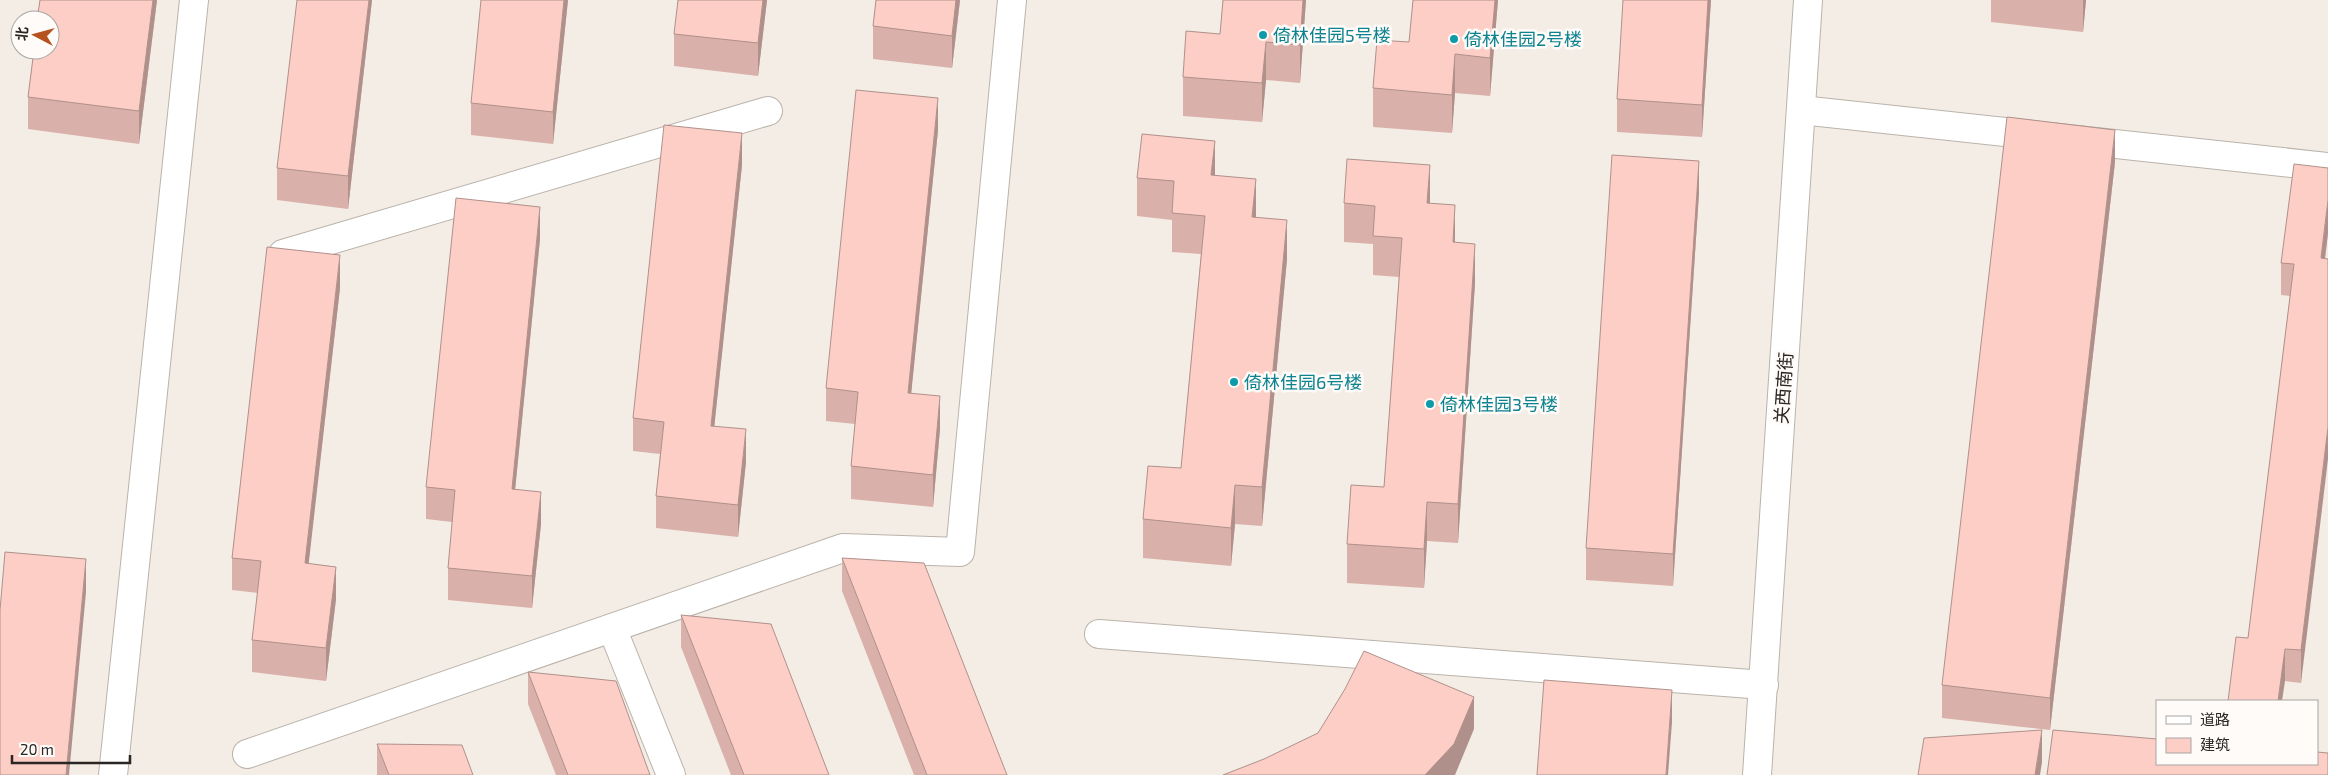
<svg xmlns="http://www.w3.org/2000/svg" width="2328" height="775" viewBox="0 0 2328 775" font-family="'Exo 2','Noto Sans SC',sans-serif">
<rect width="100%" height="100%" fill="#f4ede5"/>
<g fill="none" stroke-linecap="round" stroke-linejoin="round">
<defs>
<g id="minor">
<path d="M1801 110 2328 167"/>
<path d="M283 254 768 111"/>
<path d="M612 628 671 775"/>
<path d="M1099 634 1764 685"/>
<path d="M247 754 843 548 960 552 1012 0"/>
<path d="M113 775 194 0"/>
<path d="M1757 775 1808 0"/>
</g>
</defs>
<!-- minor casing -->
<use href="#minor" stroke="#bab3ab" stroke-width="30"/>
<!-- minor -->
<use href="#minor" stroke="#fff" stroke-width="28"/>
</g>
<!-- wall -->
<g fill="#d9b1aa">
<path d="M40 0H157L139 144 28 129V97Z"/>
<path d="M372 0 348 209 277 200V168Z"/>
<path d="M568 0 553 144 471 135V103Z"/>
<path d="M767 0 758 76 674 66V34Z"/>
<path d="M876 0H960L952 68 873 59V26Z"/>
<path d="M1223 0H1306L1300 83 1266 80 1262 122 1183 116V77L1220 34Z"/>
<path d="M1413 0H1498L1490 96 1455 93 1452 133 1373 127V88L1409 42Z"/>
<path d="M1711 0 1702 137 1617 132V99Z"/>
<path d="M1991 0H2086L2083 32 1991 22Z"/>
<path d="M938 130 911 393 940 429 933 507 851 499V466L855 424 826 421V388Z"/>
<path d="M2115 162 2050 730 1942 718V685Z"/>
<path d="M742 165 714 426 746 462 738 537 656 528V496L660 454 633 451V418Z"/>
<path d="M1215 175 1256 217 1287 259 1262 526 1235 524 1231 566 1143 558V519L1181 468 1201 254 1172 252V220L1137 216V178Z"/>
<path d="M1699 193 1673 586 1586 580V548Z"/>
<path d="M1344 203H1430L1455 243 1475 283 1458 543 1427 541 1424 588 1347 583V544L1384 487 1399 277 1373 275V244L1344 242Z"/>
<path d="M2328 233 2325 259 2301 683 2285 681 2248 638 2290 296 2281 295V263Z"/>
<path d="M540 239 515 489 541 524 532 608 448 600V568L452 522 426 519V487Z"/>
<path d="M340 288 308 564 336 599 326 681 252 672V640L258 593 232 590V558Z"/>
<path d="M842 558 1007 775H914L842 591Z"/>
<path d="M681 615 829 775H731L681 647Z"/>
<path d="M528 672 650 775H556L528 704Z"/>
<path d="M377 744 473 775H377Z"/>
</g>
<!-- shaded-wall -->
<g fill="#b0908b">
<path d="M153 0H157L139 144V111Z"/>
<path d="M369 0H372L348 209V176Z"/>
<path d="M564 0H568L553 144V112Z"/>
<path d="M763 0H767L758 76V43Z"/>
<path d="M956 0H960L952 68V36Z"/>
<path d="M1303 0H1306L1300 83V45Z"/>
<path d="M1495 0H1498L1490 96V58Z"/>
<path d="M1708 0H1711L1702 137V105Z"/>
<path d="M2083 0H2086L2083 32Z"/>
<path d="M1266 42V80L1262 122V83Z"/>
<path d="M1455 54V93L1452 133V95Z"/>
<path d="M938 98V130L908 425V393Z"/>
<path d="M2115 130V162L2050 730V698Z"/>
<path d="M742 133V165L711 458V426Z"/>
<path d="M1215 141V179L1211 175Z"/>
<path d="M1699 161V193L1673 586V554Z"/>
<path d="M1430 165V203H1427Z"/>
<path d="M1256 179V218L1252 217Z"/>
<path d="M2328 200V233L2321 291V258Z"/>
<path d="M1455 205V244L1453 242Z"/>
<path d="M540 207V239L512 521V489Z"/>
<path d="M1287 220V259L1262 526V487Z"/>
<path d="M1475 244V283L1458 543V504Z"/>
<path d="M340 255V288L305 596V563Z"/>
<path d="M940 396V429L933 507V475Z"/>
<path d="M2328 427V459L2301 683V650Z"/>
<path d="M746 429V462L738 537V505Z"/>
<path d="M1235 485V524L1231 566V528Z"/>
<path d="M541 492V524L532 608V576Z"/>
<path d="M1427 502V541L1424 588V549Z"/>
<path d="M86 559V592L69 775H66Z"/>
<path d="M336 567V599L326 681V648Z"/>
<path d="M2285 649V681L2282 701H2278Z"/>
<path d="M1672 690V722L1668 775H1666Z"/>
<path d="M1474 697V729L1455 775H1425Z"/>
<path d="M2042 730V762L2040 775H2035Z"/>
</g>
<!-- building -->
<g fill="#fccec6" stroke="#b0908b">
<path d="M40 0H153L139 111 28 97 34 50H50V20H37Z"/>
<path d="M297 0H369L348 176 277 168Z"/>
<path d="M481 0H564L553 112 471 103Z"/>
<path d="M678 0H763L758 43 674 34Z"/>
<path d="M876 0H956L952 36 873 26Z"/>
<path d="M1223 0H1303L1300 45 1266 42 1262 83 1183 77 1186 31 1220 34Z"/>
<path d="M1413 0H1495L1490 58 1455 54 1452 95 1373 88 1377 40 1409 42Z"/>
<path d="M1623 0H1708L1702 105 1617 99Z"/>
<path d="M856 90 938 98 908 393 940 396 933 475 851 466 858 392 826 388Z"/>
<path d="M2007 117 2115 130 2050 698 1942 685Z"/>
<path d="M664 125 742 133 711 426 746 429 738 505 656 496 664 422 633 418Z"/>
<path d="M1142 134 1215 141 1211 175 1256 179 1252 217 1287 220 1262 487 1235 485 1231 528 1143 519 1148 466 1181 468 1205 216 1172 213 1174 181 1137 178Z"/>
<path d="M1612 155 1699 161 1673 554 1586 548Z"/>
<path d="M1347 159 1430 165 1427 203 1455 205 1453 242 1475 244 1458 504 1427 502 1424 549 1347 544 1351 485 1384 487 1402 238 1373 236 1375 206 1344 203Z"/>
<path d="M2294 164 2328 168V200L2321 258 2328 259V427L2301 650 2285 649 2278 701H2228L2236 637 2248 638 2294 264 2281 263Z"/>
<path d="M456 198 540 207 512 489 541 492 532 576 448 568 455 490 426 487Z"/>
<path d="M267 247 340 255 305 563 336 567 326 648 252 640 261 561 232 558Z"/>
<path d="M5 552 86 559 66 775H0V610Z"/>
<path d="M842 558 924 563 1007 775H927Z"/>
<path d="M681 615 771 624 829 775H744Z"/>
<path d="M1364 651 1474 697 1454 744 1425 775H1223L1264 759 1318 733 1345 689Z"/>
<path d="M528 672 616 681 650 775H568Z"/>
<path d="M1544 680 1672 690 1666 775H1537Z"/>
<path d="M2042 730 2035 775H1918L1924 738Z"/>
<path d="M2053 730 2157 739V764H2317V752L2328 753V775H2047Z"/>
<path d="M377 744 462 745 473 775H389Z"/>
</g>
<!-- markers -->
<g fill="#0f9aa8" stroke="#fefbf8" stroke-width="2">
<circle cx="1263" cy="35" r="5"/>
<circle cx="1454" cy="39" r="5"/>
<circle cx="1234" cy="382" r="5"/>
<circle cx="1430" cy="404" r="5"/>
</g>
<g text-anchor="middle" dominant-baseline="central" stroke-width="5" stroke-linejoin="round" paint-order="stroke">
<!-- culture labels -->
<g font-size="18" fill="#0d838f" stroke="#fefbf8" text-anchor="start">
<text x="1273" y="35">倚林佳园5号楼</text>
<text x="1464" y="39">倚林佳园2号楼</text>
<text x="1244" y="382">倚林佳园6号楼</text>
<text x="1440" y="404">倚林佳园3号楼</text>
</g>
<!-- street labels -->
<g font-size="18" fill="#292623" stroke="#fefbf8">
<text transform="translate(1783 388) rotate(-86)">关西南街</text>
</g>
</g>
<!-- legend -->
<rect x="2156" y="700" width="162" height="65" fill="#fefbf8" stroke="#a9a6a3"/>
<rect x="2166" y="716" width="25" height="8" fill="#ffffff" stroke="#a9a6a3"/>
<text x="2200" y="725" font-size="15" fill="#292623">道路</text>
<rect x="2166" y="738" width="25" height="15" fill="#fccec6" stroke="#a9a6a3"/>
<text x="2200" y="750" font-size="15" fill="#292623">建筑</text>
<!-- north arrow -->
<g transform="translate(35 35) rotate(276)"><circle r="24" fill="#fefbf8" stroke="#a9a6a3"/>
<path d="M0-4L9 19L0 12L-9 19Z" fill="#b6521f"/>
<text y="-8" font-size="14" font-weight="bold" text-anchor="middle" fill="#292623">北</text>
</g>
<!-- scale -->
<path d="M12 755v8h118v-8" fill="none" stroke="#292623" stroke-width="2.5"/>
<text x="20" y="755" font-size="15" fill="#292623" stroke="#fefbf8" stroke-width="4" paint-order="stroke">20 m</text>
</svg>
